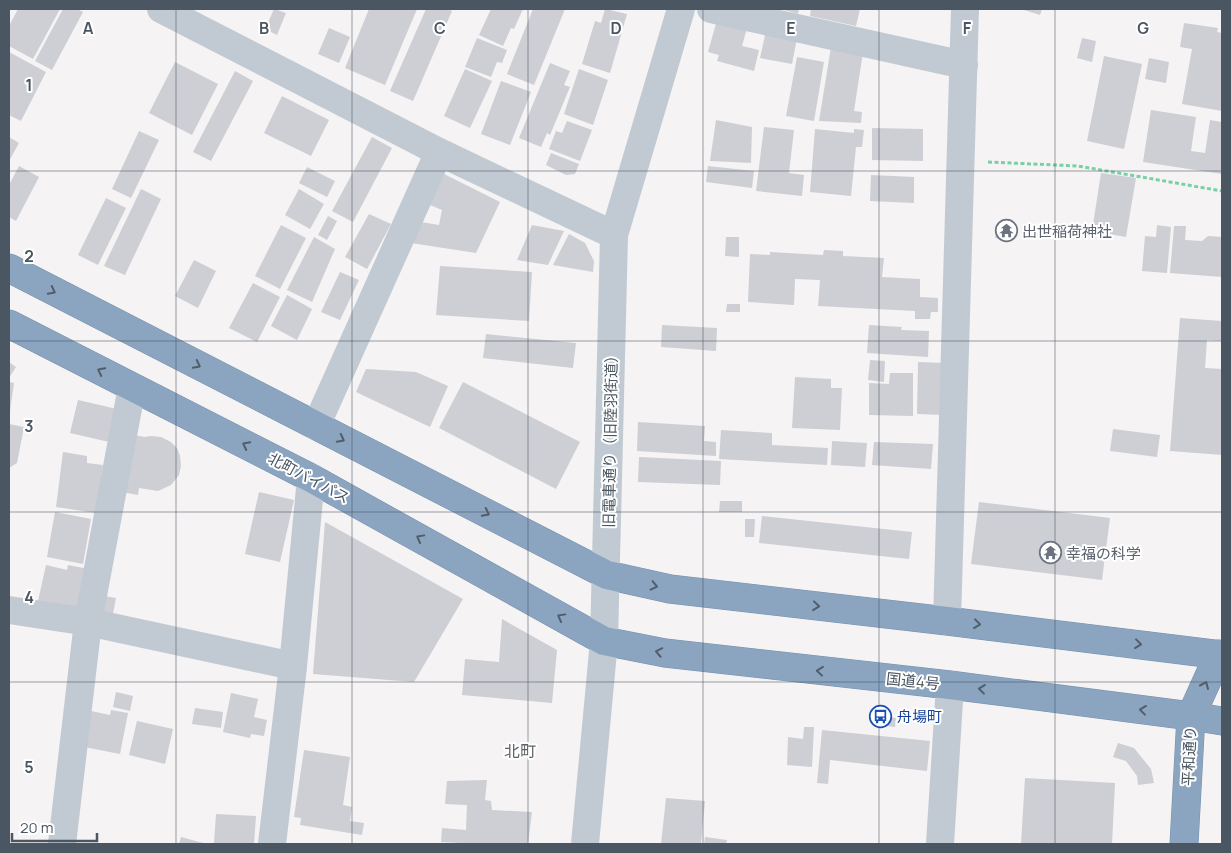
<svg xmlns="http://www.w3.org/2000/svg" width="1231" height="853" viewBox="0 0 1231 853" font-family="Manrope,'Noto Sans JP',sans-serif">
<rect width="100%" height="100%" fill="#f5f3f3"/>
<!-- building -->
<g fill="#cdcfd5">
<path d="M18 9H60L33 59 9 46V26Z"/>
<path d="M63 9H77L83 12 52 70 35 61Z"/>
<path d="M274 9 286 13 277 35 265 29Z"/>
<path d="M369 9H417L385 85 345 68Z"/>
<path d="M426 9H447L452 11 413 101 390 91Z"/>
<path d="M491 9H523L514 29 511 28 503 46 479 35Z"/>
<path d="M533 9H565L534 85 507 74Z"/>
<path d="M605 9 627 14 610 73 582 64 595 21 601 23Z"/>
<path d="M781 9H799L798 14Z"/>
<path d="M811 9H860L856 26 810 16Z"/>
<path d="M1021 9H1042L1040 15Z"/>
<path d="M717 20 747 28 742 46 759 50 754 71 717 61 719 55 708 52Z"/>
<path d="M1184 23 1218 28 1217 32 1222 33V111L1182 104 1192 49 1180 47Z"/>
<path d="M329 28 350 37 339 63 318 54Z"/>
<path d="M766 31 797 38 792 64 760 58Z"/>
<path d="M477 38 507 50 502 63 497 62 491 77 465 67Z"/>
<path d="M1082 38 1096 41 1092 62 1077 58Z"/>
<path d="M831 47 863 52 854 111 862 112 861 123 819 121Z"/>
<path d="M9 52 46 72 21 121 9 115Z"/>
<path d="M1104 56 1142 64 1124 149 1087 141Z"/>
<path d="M797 57 824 62 814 121 786 116Z"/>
<path d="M1149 58 1169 62 1166 83 1145 79Z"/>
<path d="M175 62 218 84 192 135 149 113Z"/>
<path d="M550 63 570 71 564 85 570 87 550 135 547 133 541 147 519 138Z"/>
<path d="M465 69 492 81 470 128 444 116Z"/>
<path d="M579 69 608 80 593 125 564 114Z"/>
<path d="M235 71 253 81 211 161 193 152Z"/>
<path d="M501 81 531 92 510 145 481 134Z"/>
<path d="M282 96 329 120 311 156 264 133Z"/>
<path d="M1151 110 1196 117 1191 151 1205 153 1210 120 1222 122V174L1143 162Z"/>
<path d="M716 120 752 127 751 163 710 161Z"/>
<path d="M567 121 592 130 580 161 549 149 556 131 562 133Z"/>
<path d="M764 127 794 130 789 173 804 175 802 196 756 191Z"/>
<path d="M872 128 923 129V161L872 160Z"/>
<path d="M815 129 854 133V129L864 130 862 147H856L851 196 810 192Z"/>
<path d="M139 131 159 140 131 198 112 189Z"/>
<path d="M9 137 19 143 9 161Z"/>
<path d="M372 137 392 148 353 222 332 211Z"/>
<path d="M551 153 579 164 575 174 566 175 546 165Z"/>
<path d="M19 166 39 177 16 221 9 217V185Z"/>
<path d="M708 166 754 171 752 188 706 182Z"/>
<path d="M307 167 335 181 327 197 299 183Z"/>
<path d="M1101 173 1136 178 1126 237 1092 231Z"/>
<path d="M444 174 500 202 476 253 411 243 421 222 439 225 442 210 430 205Z"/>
<path d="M871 175 914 177V203L870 201Z"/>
<path d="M141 189 161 199 125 275 104 266Z"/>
<path d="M299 189 324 204 310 229 285 215Z"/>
<path d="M106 198 126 208 98 265 78 255Z"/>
<path d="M369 214 391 224 367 269 345 257Z"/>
<path d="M328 216 337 221 327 240 318 235Z"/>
<path d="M998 224 1015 227 1012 241 995 238Z"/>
<path d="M281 225 306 238 280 289 255 276Z"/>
<path d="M532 225 564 231 548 265 517 260Z"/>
<path d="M1157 225 1171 227 1167 273 1142 271 1145 236 1156 237Z"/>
<path d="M1174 226H1186L1185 240 1202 241 1208 236 1222 237V277L1170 273Z"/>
<path d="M569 234 585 243 594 261 593 272 553 265Z"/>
<path d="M314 237 335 249 312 302 287 290Z"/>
<path d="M726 237H739V257L725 256Z"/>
<path d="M824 250 843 251V256L884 258 882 277 920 279V297L938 298V312H931L930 319H915V311L818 306 820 280 795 279 794 305 748 302 750 254 770 255V252L823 255Z"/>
<path d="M194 260 216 271 198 308 175 296Z"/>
<path d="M440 266 532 272 529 321 436 315Z"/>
<path d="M340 272 359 280 340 320 321 312Z"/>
<path d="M253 283 280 297 257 342 229 328Z"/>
<path d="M287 295 312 309 297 340 271 326Z"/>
<path d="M727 304H740V312H726Z"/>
<path d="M1180 318 1222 321V341L1207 340 1205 368 1222 369V455L1170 451Z"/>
<path d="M662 325 717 328 716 351 661 347Z"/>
<path d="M869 325 902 327 901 330 929 331 928 357 867 353Z"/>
<path d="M486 334 576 343 573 368 483 358Z"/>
<path d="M870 360 885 361 884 382 868 380Z"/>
<path d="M9 362 16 367 9 378Z"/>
<path d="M918 362 945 363 944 415 917 414Z"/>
<path d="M366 369 416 372 448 386 430 427 356 392Z"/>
<path d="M890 373H913V416L869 415V383L889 384Z"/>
<path d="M795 377 831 379V388H842L840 430 792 428Z"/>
<path d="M9 382 14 383 10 411H9Z"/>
<path d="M463 382 580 442 556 489 439 428Z"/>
<path d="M78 400 117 409 109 442 70 433Z"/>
<path d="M638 422 705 426 704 441 716 442V456L637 451Z"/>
<path d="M9 424 24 427 17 463 9 468Z"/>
<path d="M1113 429 1160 435 1157 457 1110 451Z"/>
<path d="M721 430 772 433V445L828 448 827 465 719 459Z"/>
<path d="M133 435 145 437 150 436 161 437 171 442 177 448 180 456 181 466 179 475 171 485 158 491 139 488 138 495 122 492Z"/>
<path d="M832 441 867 443 865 467 831 465Z"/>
<path d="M874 442 933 444 931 469 872 465Z"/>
<path d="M63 452 87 456V463L103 465 96 513 56 507Z"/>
<path d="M639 457 721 461 720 485 638 482Z"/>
<path d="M259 492 294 500 280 562 245 554Z"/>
<path d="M720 501H742V512H719Z"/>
<path d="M979 502 1110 518 1102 580 971 564Z"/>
<path d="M55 512 91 519 83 564 47 557Z"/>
<path d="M762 516 912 532 909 559 759 543Z"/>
<path d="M745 519H755L754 537H745Z"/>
<path d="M325 522 463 599 414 682 313 674Z"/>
<path d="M46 565 67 570 68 565 89 569 80 611 38 601Z"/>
<path d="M103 596 116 598 112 619 99 616Z"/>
<path d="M502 619 557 650 552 703 462 695 465 659 499 662Z"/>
<path d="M116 692 133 696 130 711 113 707Z"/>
<path d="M231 693 258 699 254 717 267 720 264 736 251 734 250 738 223 732Z"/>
<path d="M195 708 223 712 221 728 192 724Z"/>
<path d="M111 710 128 713 120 754 84 747 91 711 110 715Z"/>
<path d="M873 715 896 718 895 727 872 724Z"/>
<path d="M137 721 173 729 165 764 129 755Z"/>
<path d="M804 727H814L812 767 787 765 788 737 803 739Z"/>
<path d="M822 730 930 741 927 771 830 760 828 784 817 783Z"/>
<path d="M1118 743 1134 748 1151 769 1154 783 1138 785 1137 776 1126 761 1113 757Z"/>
<path d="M304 750 350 757 343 805 352 807 350 821 364 823 362 835 300 825 301 818 294 817Z"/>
<path d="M1025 778 1115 783 1112 844H1021Z"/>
<path d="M487 780 485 800 491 801 492 810 532 812 528 844H480L441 842 442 828 466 830 467 805 445 804 447 781Z"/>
<path d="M666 798 705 801 701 844H661Z"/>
<path d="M216 814 256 816 254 844 214 843Z"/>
<path d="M181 837 207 844H179Z"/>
<path d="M705 837 727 840 726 844H704Z"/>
</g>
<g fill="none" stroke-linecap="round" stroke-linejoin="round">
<defs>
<g id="highway">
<path d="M9 268 607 575 670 589 947 621 1222 655"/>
<path d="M9 324 311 478 604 641 665 653 950 685 1191 716 1222 721"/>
<path d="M1184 844 1191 716 1219 654"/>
</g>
</defs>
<!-- highway casing -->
<use href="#highway" stroke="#7690ad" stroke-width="29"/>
<!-- path -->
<path stroke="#7ad0a6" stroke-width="3" stroke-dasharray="4 2.5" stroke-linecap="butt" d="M988 162 1078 166 1222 191"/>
<!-- minor -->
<g stroke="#c1cad2" stroke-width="28">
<path d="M161 9 439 152 614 235"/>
<path d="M711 9 964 65"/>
<path d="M316 426 439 152"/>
<path d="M9 610 88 622 293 666"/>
<path d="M947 621 965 9"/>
<path d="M62 844 88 622 132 387"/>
<path d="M272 844 293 666 311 478"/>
<path d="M585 844 604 641 614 235 681 9"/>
<path d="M940 844 950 685"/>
</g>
<!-- highway -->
<use href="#highway" stroke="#8ba5c1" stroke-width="28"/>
</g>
<!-- one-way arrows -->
<defs><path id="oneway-chevron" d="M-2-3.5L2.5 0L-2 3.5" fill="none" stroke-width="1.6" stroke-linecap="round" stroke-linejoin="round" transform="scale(1.25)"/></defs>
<g stroke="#505e6b">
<use href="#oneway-chevron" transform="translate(52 291) rotate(27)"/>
<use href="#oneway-chevron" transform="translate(197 365) rotate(27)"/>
<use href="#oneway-chevron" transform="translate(101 371) rotate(-153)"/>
<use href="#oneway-chevron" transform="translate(341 439) rotate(27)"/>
<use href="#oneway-chevron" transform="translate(246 445) rotate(-153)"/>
<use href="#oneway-chevron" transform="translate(486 513) rotate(27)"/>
<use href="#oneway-chevron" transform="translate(420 538) rotate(-151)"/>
<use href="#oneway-chevron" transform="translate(654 586) rotate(13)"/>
<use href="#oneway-chevron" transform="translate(816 606) rotate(6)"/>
<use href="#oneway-chevron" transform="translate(561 617) rotate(-151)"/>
<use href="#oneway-chevron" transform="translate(977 624) rotate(7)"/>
<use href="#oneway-chevron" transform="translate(1138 644) rotate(7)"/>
<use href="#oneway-chevron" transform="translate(659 652) rotate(-169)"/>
<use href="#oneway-chevron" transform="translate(820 671) rotate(-174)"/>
<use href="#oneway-chevron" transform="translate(1205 685) rotate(-66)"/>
<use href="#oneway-chevron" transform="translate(982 689) rotate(-173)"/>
<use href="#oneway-chevron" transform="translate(1143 710) rotate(-173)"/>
</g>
<!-- grid -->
<path fill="none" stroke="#4a5661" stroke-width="1" stroke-opacity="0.55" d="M176 9V844M352 9V844M528 9V844M703 9V844M879 9V844M1055 9V844M9 171H1222M9 341H1222M9 512H1222M9 682H1222"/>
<!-- icons -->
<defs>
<symbol id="temple-ring" viewBox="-11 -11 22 22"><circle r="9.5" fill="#fff" stroke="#6b7280" stroke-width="1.5"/><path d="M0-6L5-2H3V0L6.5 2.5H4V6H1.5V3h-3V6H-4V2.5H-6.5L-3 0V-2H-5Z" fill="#6b7280"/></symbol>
<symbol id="bus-ring" viewBox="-11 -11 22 22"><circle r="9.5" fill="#fff" stroke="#1a4fb4" stroke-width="1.5"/><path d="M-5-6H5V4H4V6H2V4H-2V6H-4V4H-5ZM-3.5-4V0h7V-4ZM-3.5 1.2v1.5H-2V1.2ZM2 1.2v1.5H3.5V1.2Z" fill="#1a4fb4"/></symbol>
</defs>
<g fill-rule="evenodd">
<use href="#temple-ring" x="994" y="218" width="25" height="25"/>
<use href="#temple-ring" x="1038" y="540" width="25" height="25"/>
<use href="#bus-ring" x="868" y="704" width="25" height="25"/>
</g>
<g text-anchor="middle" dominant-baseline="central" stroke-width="4" stroke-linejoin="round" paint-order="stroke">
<!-- worship labels -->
<g font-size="15" fill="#5b616d" stroke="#fff" text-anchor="start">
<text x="1022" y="231">出世稲荷神社</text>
<text x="1066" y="553">幸福の科学</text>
</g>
<!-- street labels -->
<g font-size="15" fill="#4a5661" stroke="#fff">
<text transform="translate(610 438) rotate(-89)">旧電車通り（旧陸羽街道）</text>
<text transform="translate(309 478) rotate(28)">北町バイパス</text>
<text transform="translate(913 681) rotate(6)">国道4号</text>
<text transform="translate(1189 756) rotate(-87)">平和通り</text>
</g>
<!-- transit labels -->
<g font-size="15" fill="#164399" stroke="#fff" text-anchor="start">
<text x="897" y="716">舟場町</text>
</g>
<!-- neighbourhood labels -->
<g font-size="16" fill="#5f6368" stroke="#fff">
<text x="520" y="751">北町</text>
</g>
</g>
<g font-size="16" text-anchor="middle" font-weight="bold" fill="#4a5661" stroke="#fff" stroke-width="4" stroke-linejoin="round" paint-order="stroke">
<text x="88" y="34">A</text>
<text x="264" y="34">B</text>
<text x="440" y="34">C</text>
<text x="616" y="34">D</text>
<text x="791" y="34">E</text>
<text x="967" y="34">F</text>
<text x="1143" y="34">G</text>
<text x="29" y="91">1</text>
<text x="29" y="262">2</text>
<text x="29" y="432">3</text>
<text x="29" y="603">4</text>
<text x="29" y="773">5</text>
</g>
<!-- border -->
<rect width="1231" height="853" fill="none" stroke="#4a5661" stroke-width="20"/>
<!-- scale -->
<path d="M12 833v8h85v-8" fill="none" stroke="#4a5661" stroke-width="2.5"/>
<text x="20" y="833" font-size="15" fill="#4a5661" stroke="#ffffff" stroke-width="4" paint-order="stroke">20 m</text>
</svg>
